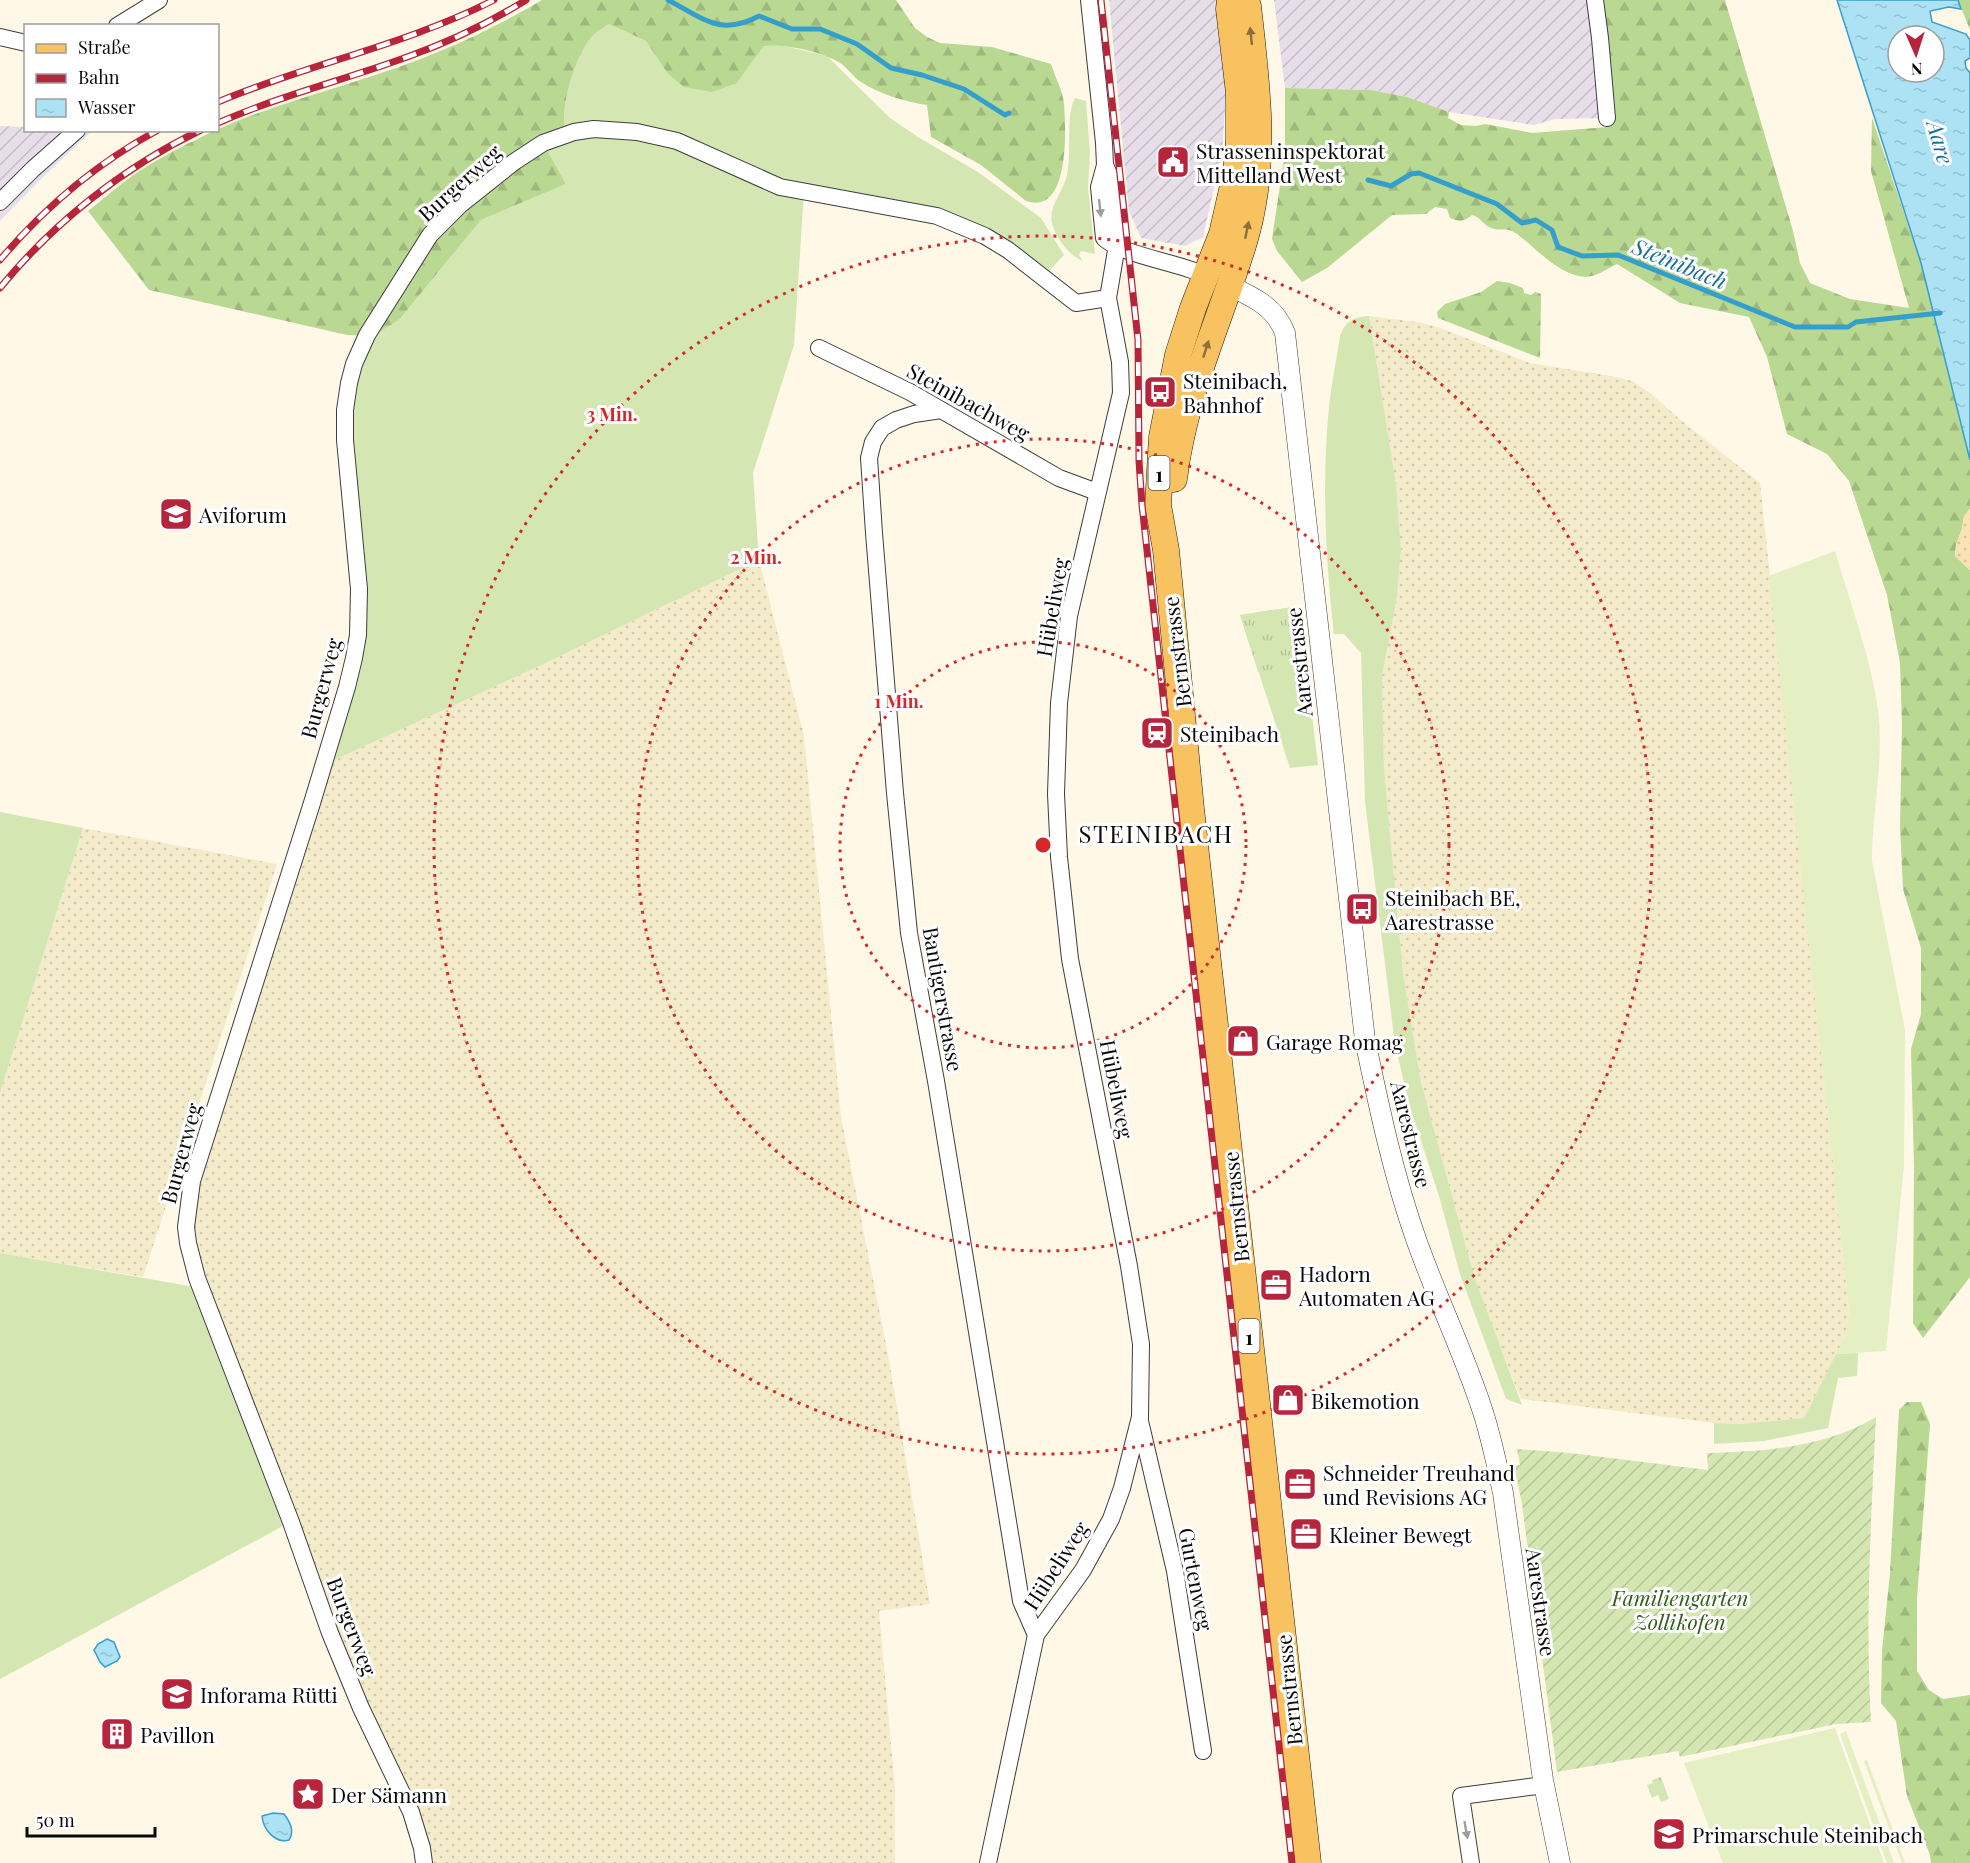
<svg xmlns="http://www.w3.org/2000/svg" width="1970" height="1863" viewBox="0 0 1970 1863" font-family="'Playfair Display',serif">
<defs>
<pattern id="industrial-furrows" width="10" height="10" patternUnits="userSpaceOnUse" patternTransform="scale(1.5)"><rect width="10" height="10" fill="#e7dee9"/><path d="M-1 1l2-2M0 10L10 0M9 11l2-2" fill="none" stroke="#c5bdc6"/></pattern>
<pattern id="farmland-dots" width="8" height="8" patternUnits="userSpaceOnUse" patternTransform="scale(1.5)"><rect width="8" height="8" fill="#f3ebc9"/><path d="M2 2h.1M6 6h.1" fill="none" stroke="#cfc8ab" stroke-width="1.8" stroke-linecap="round"/></pattern>
<pattern id="forest-firs" width="22" height="20" patternUnits="userSpaceOnUse" patternTransform="scale(1.5)"><rect width="22" height="20" fill="#b9d892"/><path d="M5 1l3.5 6h-7zM16 11l3.5 6h-7z" fill="#9eb87d"/></pattern>
<pattern id="sand-dots" width="8" height="8" patternUnits="userSpaceOnUse" patternTransform="scale(1.5)"><rect width="8" height="8" fill="#f9e3b5"/><path d="M2 2h.1M6 6h.1" fill="none" stroke="#d4c19a" stroke-width="1.8" stroke-linecap="round"/></pattern>
<pattern id="park-tufts" width="24" height="20" patternUnits="userSpaceOnUse" patternTransform="scale(1.5)"><rect width="24" height="20" fill="#d4e7b3"/><path d="M3 7l-1-3M5 7V3M7 7l1-3M15 17l-1-3M17 17v-4M19 17l1-3" fill="none" stroke="#b5c599"/></pattern>
<pattern id="garden-furrows" width="10" height="10" patternUnits="userSpaceOnUse" patternTransform="scale(1.5)"><rect width="10" height="10" fill="#d4e7b3"/><path d="M-1 1l2-2M0 10L10 0M9 11l2-2" fill="none" stroke="#b5c599"/></pattern>
<pattern id="water-ripples" width="26" height="14" patternUnits="userSpaceOnUse" patternTransform="scale(1.5)"><rect width="26" height="14" fill="#ade2f5"/><path d="M2 4q2-2 4 0t4 0M15 11q2-2 4 0t4 0" fill="none" stroke="#94c1d1"/></pattern>
</defs>
<rect width="100%" height="100%" fill="#fff8e7"/>
<!-- industrial -->
<g fill="url(#industrial-furrows)">
<path d="M1109 0H1218L1226 94 1222 152 1203 237 1185 246 1141 238 1129 211Z"/>
<path d="M1274 0H1595L1607 118 1555 119 1534 125 1449 112 1407 97 1371 90 1285 88Z"/>
<path d="M0 126 25 127 26 130 91 132 43 177 0 221Z"/>
</g>
<!-- farmland -->
<g fill="url(#farmland-dots)">
<path d="M1369 316 1417 322 1438 327 1530 363 1611 376 1632 381 1650 393 1683 422 1760 483 1849 1310 1846 1335 1804 1418 1740 1424 1714 1423 1521 1399 1509 1369 1474 1279 1421 1082 1403 973 1384 768 1382 676 1397 597 1401 550 1396 484Z"/>
<path d="M759 560 804 736 841 1117 889 1360 930 1604 879 1611 895 1789V1863H430L365 1705 202 1277 191 1212 330 762 535 668Z"/>
<path d="M83 828 277 864 143 1277 0 1253V1093Z"/>
</g>
<!-- grass -->
<g fill="#d4e7b3">
<path d="M609 24 646 41 668 74 737 83 764 46 776 44 827 56 890 118 918 137 978 172 1041 218 1064 255 1048 272 1011 244 795 185 697 144 565 130C560 106 575 58 590 39 594 33 603 28 609 24Z"/>
<path d="M1075 98 1086 101 1090 153 1088 188 1095 254 1081 251 1079 255 1083 261C1069 256 1056 238 1052 223 1048 207 1064 190 1067 175 1072 151 1065 117 1075 98Z"/>
<path d="M637 132 804 192 794 345 753 473 759 560 535 668 330 762 352 688 350 439 354 385 373 336 399 320 481 220 566 184 543 143Z"/>
<path d="M1369 316 1396 484 1401 550 1397 597 1382 676 1384 768 1403 973 1421 1082 1464 1240 1475 1279 1522 1405 1506 1399 1460 1274 1439 1196 1410 1107 1395 1045 1365 802 1361 653 1344 634H1334C1326 565 1322 487 1328 418 1330 391 1336 363 1340 336 1345 322 1353 317 1369 316Z"/>
<path d="M1299 606 1318 765 1290 768 1240 615Z"/>
<path d="M0 812 83 828 0 1093Z"/>
<path d="M0 1253 195 1287 283 1526 0 1679Z"/>
<path d="M1858 1353 1857 1376 1838 1378 1828 1428 1764 1441 1714 1444V1423L1740 1424 1804 1418 1836 1354Z"/>
</g>
<!-- forest -->
<g fill="url(#forest-firs)">
<path d="M542 0H896L915 28 927 37 940 43 992 47 1051 64C1055 77 1063 91 1064 104 1066 129 1070 216 1026 201L981 165 931 137 927 105C906 102 879 94 861 82 853 77 848 68 840 63 824 52 783 43 764 46L737 83 712 92 684 87 668 74 646 41 609 24C603 28 594 33 590 39 575 58 560 106 565 130L543 143 566 184 481 220 399 320 373 336 347 335 149 290 88 211C105 198 121 183 138 172 162 156 189 143 214 131 277 102 349 86 415 61 460 44 501 24 542 0Z"/>
<path d="M1595 0H1725L1793 231 1800 263 1810 283 1850 299 1909 308 1871 171 1872 118 1921 263 1970 460V509L1964 516 1962 529 1956 545 1955 556 1970 570V1277L1923 1338 1913 1323 1914 1167 1911 1049 1921 1014V948L1903 889 1900 827 1902 726 1900 663 1887 595 1849 481 1827 454 1787 434 1767 357 1749 317 1680 303 1617 264C1609 268 1600 274 1592 276 1565 282 1536 248 1517 234 1506 226 1500 232 1491 228 1483 225 1481 217 1472 215 1464 222 1460 222 1450 218L1447 209 1435 207 1426 214 1392 215 1327 268 1302 282 1277 251 1272 239 1285 152V88L1371 90 1407 97 1449 112 1448 118 1461 125 1476 126 1485 124 1532 133 1607 127Z"/>
<path d="M1958 0H1970V30Z"/>
<path d="M1497 281 1510 283 1523 288 1524 293 1531 295 1535 292 1541 294 1540 358 1438 318 1437 312 1445 304 1481 292Z"/>
<path d="M1907 1402H1921L1930 1424 1917 1599V1671L1929 1690 1943 1699 1970 1695V1863H1931L1930 1855 1907 1796 1896 1721 1881 1703 1882 1651 1890 1573 1899 1410Z"/>
</g>
<!-- sand -->
<path fill="url(#sand-dots)" d="M1970 509V570L1955 556 1956 545 1962 529 1964 516Z"/>
<!-- park -->
<g fill="url(#park-tufts)">
<path d="M1299 606 1306 664 1258 672 1240 615Z"/>
<path d="M1661 1777 1669 1799 1661 1802 1658 1795 1652 1798 1647 1785 1653 1783 1652 1780Z"/>
</g>
<!-- garden -->
<path fill="url(#garden-furrows)" d="M1876 1417C1871 1518 1865 1620 1871 1722L1836 1724 1680 1757 1678 1751 1557 1772 1522 1504 1514 1466 1520 1465 1517 1449 1570 1453 1708 1470 1707 1453C1763 1452 1827 1447 1876 1417Z"/>
<!-- pitch -->
<g fill="#e4efc4">
<path d="M1835 551C1850 603 1874 666 1879 719 1883 766 1872 814 1872 861L1905 1030 1904 1165 1886 1351 1836 1354 1846 1335 1849 1310 1769 576Z"/>
<path d="M1835 1728 1884 1863H1723L1684 1763Z"/>
<path d="M1846 1731 1894 1863H1887L1840 1734Z"/>
<path d="M1867 1760 1905 1863H1902L1864 1761Z"/>
</g>
<!-- water -->
<g fill="url(#water-ripples)" stroke="#359fcb" stroke-width="1.5" fill-rule="evenodd">
<path d="M1837 0H1958L1961 9 1949 7 1930 11 1932 22 1966 34 1970 40V58L1965 61 1966 68 1970 73V460L1921 263ZM1898 36H1934V72H1898Z"/>
<path d="M107 1639 114 1642 120 1657 117 1661 105 1667 100 1662 94 1650 98 1644Z"/>
<path d="M273 1813 284 1814C290 1822 295 1831 289 1840 275 1844 263 1829 262 1816Z"/>
</g>
<g fill="none" stroke-linecap="round" stroke-linejoin="round">
<!-- stream -->
<g stroke="#359fcb" stroke-width="5">
<path d="M668 0C703 18 720 37 759 16L792 29H820L857 44 891 68 922 75 964 89 1005 115 1009 113"/>
<path d="M1368 180 1391 186 1411 174 1419 173 1497 204 1522 223 1536 220 1552 230 1558 247 1582 256 1618 255 1795 327H1848L1856 322 1940 313"/>
</g>
<defs>
<g id="minor">
<path d="M1089 0 1104 143 1105 165 1099 187 1104 238C1121 255 1181 263 1207 276"/>
<path d="M1595 0 1600 38 1607 118"/>
<path d="M117 26 159 0"/>
<path d="M0 37 26 43"/>
<path d="M0 202 33 169 77 130"/>
<path d="M819 348 910 392 1059 478 1097 492"/>
<path d="M941 410 914 414 896 420 882 428 873 442 869 458 874 533 895 793 909 933 936 1081 1021 1601 1036 1635"/>
<path d="M1140 1421 1175 1571 1203 1751"/>
<path d="M424 1863 422 1848 411 1812 361 1708 330 1633 291 1522 197 1278 188 1243 186 1227 192 1181 312 803 347 687 354 658 358 635 359 589 345 440V410L349 383 354 364 367 335 430 235 460 205 514 162 543 143 574 132 594 129 637 132 677 141 780 187 937 216 985 236 1008 250 1076 303 1108 298"/>
<path d="M988 1863 1036 1635 1083 1570 1111 1519 1122 1488 1140 1417 1141 1344 1129 1266 1070 959 1059 857 1056 794 1059 703 1069 616 1121 393 1120 362 1108 298 1119 233 1114 186 1105 165"/>
<path d="M1471 1863 1461 1796 1544 1785"/>
</g>
<path id="tertiary" d="M1228 285C1253 297 1275 306 1285 333L1365 1040C1379 1107 1393 1174 1416 1239 1436 1296 1463 1351 1482 1409 1491 1436 1497 1465 1503 1493L1543 1780 1560 1863"/>
<g id="primary">
<path d="M1230 0 1229 9 1239 93V141L1236 173 1222 234 1193 308 1178 355 1162 437 1158 505 1166 550 1191 809 1308 1863"/>
<path d="M1174 479C1184 395 1220 321 1244 242 1268 163 1257 86 1248 6L1245 0"/>
</g>
</defs>
<!-- minor casing -->
<use href="#minor" stroke="#3d3d3d" stroke-width="18"/>
<!-- tertiary casing -->
<use href="#tertiary" stroke="#3d3d3d" stroke-width="21"/>
<!-- primary casing -->
<use href="#primary" stroke="#1b1b1b" stroke-width="27"/>
<!-- minor -->
<use href="#minor" stroke="#fff" stroke-width="16"/>
<!-- tertiary -->
<use href="#tertiary" stroke="#fff" stroke-width="20"/>
<!-- primary -->
<use href="#primary" stroke="#f7c25f" stroke-width="26"/>
<defs>
<g id="rail">
<path d="M1101 0 1138 340 1139 461 1142 505 1292 1863"/>
<path d="M218 102C308 64 406 45 494 0"/>
<path d="M218 123C279 96 344 80 407 57 449 42 489 23 526 0"/>
<path d="M0 260C44 208 97 163 158 130"/>
<path d="M0 288C54 222 124 167 201 130"/>
</g>
</defs>
<!-- rail casing -->
<use href="#rail" stroke="#b7253c" stroke-width="7"/>
<!-- rail -->
<use href="#rail" stroke="#fff" stroke-width="4.5" stroke-dasharray="14" stroke-linecap="butt"/>
</g>
<!-- one-way arrows -->
<defs><path id="oneway-solid" d="M-6-.8H1V-3.2L6.5 0L1 3.2V.8H-6Z" transform="scale(1.5)"/></defs>
<g fill="#8c6f39">
<use href="#oneway-solid" transform="translate(1251 36) rotate(-96)"/>
<use href="#oneway-solid" transform="translate(1247 230) rotate(-78)"/>
<use href="#oneway-solid" transform="translate(1206 349) rotate(-72)"/>
</g>
<g fill="#9d9d9d">
<use href="#oneway-solid" transform="translate(1100 208) rotate(84)"/>
<use href="#oneway-solid" transform="translate(1466 1830) rotate(80)"/>
</g>
<!-- distance rings -->
<g fill="none" stroke="#d62828" stroke-width="3" stroke-dasharray="3 6">
<circle cx="1043" cy="845" r="203"/>
<circle cx="1043" cy="845" r="406"/>
<circle cx="1043" cy="845" r="609"/>
</g>
<!-- icons -->
<defs>
<symbol id="civic-square" viewBox="-11 -11 22 22"><rect x="-9" y="-9" width="18" height="18" rx="4" fill="#b7253c" stroke="#fff"/><path d="M-.6-6.5H3V-4.5H.6V-3L4-1V1h2V6H-6V1h2V-1L-.6-3ZM-1.2 2.5V6h2.4V2.5Z" fill="#fff"/></symbol>
<symbol id="bus-square" viewBox="-11 -11 22 22"><rect x="-9" y="-9" width="18" height="18" rx="4" fill="#b7253c" stroke="#fff"/><path d="M-5-6H5V4H4V6H2V4H-2V6H-4V4H-5ZM-3.5-4V0h7V-4ZM-3.5 1.2v1.5H-2V1.2ZM2 1.2v1.5H3.5V1.2Z" fill="#fff"/></symbol>
<symbol id="university-square" viewBox="-11 -11 22 22"><rect x="-9" y="-9" width="18" height="18" rx="4" fill="#b7253c" stroke="#fff"/><path d="M0-5L7-2L0 1L-7-2ZM-4 1L0 2.5L4 1V4Q0 6-4 4Z" fill="#fff"/></symbol>
<symbol id="station-square" viewBox="-11 -11 22 22"><rect x="-9" y="-9" width="18" height="18" rx="4" fill="#b7253c" stroke="#fff"/><path d="M-3-6H3Q5-6 5-4V2Q5 4 3 4L4.5 6H3L1.5 4h-3L-3 6H-4.5L-3 4Q-5 4-5 2V-4Q-5-6-3-6ZM-3.5-4v3h7v-3ZM-3.5 1v1.5H-2V1ZM2 1v1.5H3.5V1Z" fill="#fff"/></symbol>
<symbol id="shop-square" viewBox="-11 -11 22 22"><rect x="-9" y="-9" width="18" height="18" rx="4" fill="#b7253c" stroke="#fff"/><path d="M-5-2.5h2.3a2.7 3.5 0 0 1 5.4 0H5L5.5 6h-11ZM-1.5-2.5h3a1.5 2.3 0 0 0-3 0Z" fill="#fff"/></symbol>
<symbol id="office-square" viewBox="-11 -11 22 22"><rect x="-9" y="-9" width="18" height="18" rx="4" fill="#b7253c" stroke="#fff"/><path d="M-6-3h4V-5.5h4V-3h4V5H-6ZM-1-4.5V-3h2v-1.5ZM-6 0V1H6V0Z" fill="#fff"/></symbol>
<symbol id="building-square" viewBox="-11 -11 22 22"><rect x="-9" y="-9" width="18" height="18" rx="4" fill="#b7253c" stroke="#fff"/><path d="M-4-6H4V6H1V3H-1V6H-4ZM-2.5-4.3h1.7v1.8h-1.7ZM.8-4.3h1.7v1.8H.8ZM-2.5-1h1.7V.8h-1.7ZM.8-1h1.7V.8H.8Z" fill="#fff"/></symbol>
<symbol id="sight-square" viewBox="-11 -11 22 22"><rect x="-9" y="-9" width="18" height="18" rx="4" fill="#b7253c" stroke="#fff"/><path d="M0-6L1.8-2.2L6-1.7L2.9 1.2L3.7 5.4L0 3.3L-3.7 5.4L-2.9 1.2L-6-1.7L-1.8-2.2Z" fill="#fff"/></symbol>
<symbol id="school-square" viewBox="-11 -11 22 22"><rect x="-9" y="-9" width="18" height="18" rx="4" fill="#b7253c" stroke="#fff"/><path d="M0-5L7-2L0 1L-7-2ZM-4 1L0 2.5L4 1V4Q0 6-4 4Z" fill="#fff"/></symbol>
</defs>
<g fill-rule="evenodd">
<use href="#civic-square" x="1154" y="143" width="38" height="38"/>
<use href="#bus-square" x="1141" y="373" width="38" height="38"/>
<use href="#university-square" x="157" y="495" width="38" height="38"/>
<use href="#station-square" x="1138" y="714" width="38" height="38"/>
<use href="#bus-square" x="1343" y="890" width="38" height="38"/>
<use href="#shop-square" x="1224" y="1022" width="38" height="38"/>
<use href="#office-square" x="1257" y="1266" width="38" height="38"/>
<use href="#shop-square" x="1269" y="1381" width="38" height="38"/>
<use href="#office-square" x="1281" y="1465" width="38" height="38"/>
<use href="#office-square" x="1287" y="1515" width="38" height="38"/>
<use href="#university-square" x="158" y="1675" width="38" height="38"/>
<use href="#building-square" x="98" y="1715" width="38" height="38"/>
<use href="#sight-square" x="289" y="1775" width="38" height="38"/>
<use href="#school-square" x="1650" y="1815" width="38" height="38"/>
</g>
<g text-anchor="middle" dominant-baseline="central" stroke-width="6" stroke-linejoin="round" paint-order="stroke">
<!-- shield labels -->
<g fill="#fff" stroke="#545454" stroke-width="1.5">
<rect x="1148.5" y="456" width="21" height="34" rx="4.5"/>
<rect x="1238.5" y="1319" width="21" height="34" rx="4.5"/>
</g>
<g font-size="20" font-weight="bold" fill="#0a0a0a">
<text x="1159" y="473">1</text>
<text x="1249" y="1336">1</text>
</g>
<!-- poi labels -->
<g font-size="21" fill="#0a0a0a" stroke="#fff" text-anchor="start">
<text x="1196" y="150">Strasseninspektorat<tspan x="1196" dy="24">Mittelland West</tspan></text>
<text x="1183" y="380">Steinibach,<tspan x="1183" dy="24">Bahnhof</tspan></text>
<text x="199" y="514">Aviforum</text>
<text x="1180" y="733">Steinibach</text>
<text x="1385" y="897">Steinibach BE,<tspan x="1385" dy="24">Aarestrasse</tspan></text>
<text x="1266" y="1041">Garage Romag</text>
<text x="1299" y="1273">Hadorn<tspan x="1299" dy="24">Automaten AG</tspan></text>
<text x="1311" y="1400">Bikemotion</text>
<text x="1323" y="1472">Schneider Treuhand<tspan x="1323" dy="24">und Revisions AG</tspan></text>
<text x="1329" y="1534">Kleiner Bewegt</text>
<text x="200" y="1694">Inforama Rütti</text>
<text x="140" y="1734">Pavillon</text>
<text x="331" y="1794">Der Sämann</text>
<text x="1692" y="1834">Primarschule Steinibach</text>
</g>
<!-- street labels -->
<g font-size="21" fill="#0a0a0a" stroke="#fff">
<text transform="translate(459 182) rotate(-42)">Burgerweg</text>
<text transform="translate(969 401) rotate(29)">Steinibachweg</text>
<text transform="translate(1051 607) rotate(-80)">Hübeliweg</text>
<text transform="translate(1176 652) rotate(-97)">Bernstrasse</text>
<text transform="translate(1298 662) rotate(-96)">Aarestrasse</text>
<text transform="translate(320 688) rotate(-75)">Burgerweg</text>
<text transform="translate(944 999) rotate(80)">Bantigerstrasse</text>
<text transform="translate(1118 1089) rotate(79)">Hübeliweg</text>
<text transform="translate(1412 1134) rotate(76)">Aarestrasse</text>
<text transform="translate(180 1153) rotate(-75)">Burgerweg</text>
<text transform="translate(1235 1207) rotate(-96)">Bernstrasse</text>
<text transform="translate(1055 1565) rotate(-57)">Hübeliweg</text>
<text transform="translate(1197 1579) rotate(79)">Gurtenweg</text>
<text transform="translate(1542 1602) rotate(82)">Aarestrasse</text>
<text transform="translate(353 1626) rotate(69)">Burgerweg</text>
<text transform="translate(1288 1690) rotate(-96)">Bernstrasse</text>
</g>
<!-- park labels -->
<g font-size="21" font-style="italic" fill="#32601c" stroke="#fff">
<text x="1680" y="1597">Familiengarten<tspan x="1680" dy="24">Zollikofen</tspan></text>
</g>
<!-- water labels -->
<g font-size="22" font-style="italic" fill="#176e98" stroke="#fff">
<text transform="translate(1941 142) rotate(74)">Aare</text>
<text transform="translate(1680 263) rotate(22)">Steinibach</text>
</g>
<!-- quarter labels -->
<g font-size="24" letter-spacing="1.5" fill="#0a0a0a" stroke="#fff">
<text x="1156" y="833">STEINIBACH</text>
</g>
</g>
<circle cx="1043" cy="845" r="9" fill="#d62828" stroke="#fff" stroke-width="3"/>
<g font-size="18" text-anchor="middle" font-weight="bold" fill="#d62828" stroke="#fff" stroke-width="6" stroke-linejoin="round" paint-order="stroke">
<text x="612" y="421">3 Min.</text>
<text x="756" y="564">2 Min.</text>
<text x="899" y="708">1 Min.</text>
</g>
<!-- legend -->
<rect x="24" y="24" width="195" height="108" fill="#ffffff" stroke="#9d9d9d" stroke-width="1.5"/>
<rect x="36" y="44" width="30" height="9" fill="#f7c25f" stroke="#9d9d9d" stroke-width="1.5"/>
<text x="78" y="54" font-size="18" fill="#0a0a0a">Straße</text>
<rect x="36" y="74" width="30" height="9" fill="#b7253c" stroke="#9d9d9d" stroke-width="1.5"/>
<text x="78" y="84" font-size="18" fill="#0a0a0a">Bahn</text>
<rect x="36" y="99" width="30" height="18" fill="url(#water-ripples)" stroke="#9d9d9d" stroke-width="1.5"/>
<text x="78" y="114" font-size="18" fill="#0a0a0a">Wasser</text>
<!-- north arrow -->
<g transform="translate(1916 54) rotate(177)"><circle r="28" fill="#ffffff" stroke="#9d9d9d" stroke-width="1.5"/>
<path d="M0-4.5L10 22L0 15L-10 22Z" fill="#b7253c"/>
<text y="-9" font-size="16" font-weight="bold" text-anchor="middle" fill="#0a0a0a">N</text>
</g>
<!-- scale -->
<path d="M27 1827v9h128v-9" fill="none" stroke="#0a0a0a" stroke-width="3"/>
<text x="36" y="1827" font-size="18" fill="#0a0a0a" stroke="#ffffff" stroke-width="4.5" paint-order="stroke">50 m</text>
</svg>
